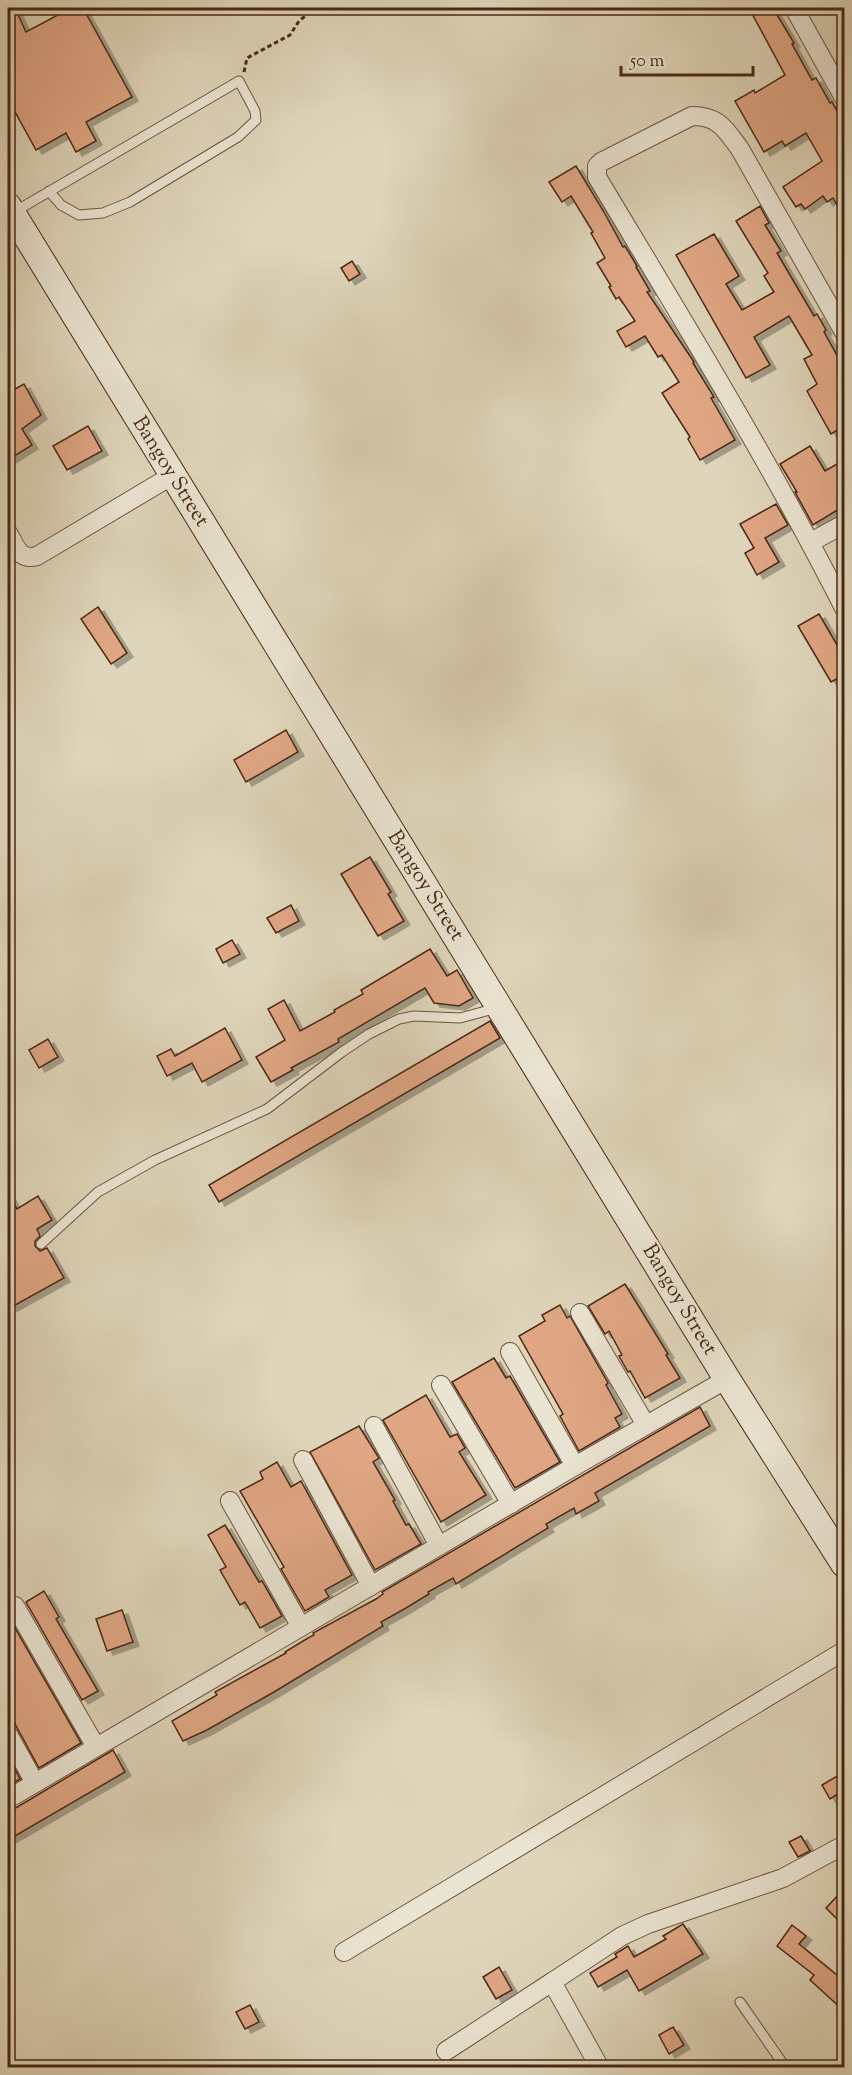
<svg xmlns="http://www.w3.org/2000/svg" width="852" height="2075" viewBox="0 0 852 2075" font-family="'Sorts Mill Goudy',serif">
<defs>
<filter id="shadow"><feDropShadow dx="6" dy="4" stdDeviation="0" flood-color="#0004"/></filter>
</defs>
<rect width="100%" height="100%" fill="#dfd5ba"/>
<filter id="stains"><feTurbulence type="fractalNoise" baseFrequency=".00333" numOctaves="4"/><feColorMatrix values="0 0 0 0 .2 0 0 0 0 .09 0 0 0 0 .02 0 0 0 .5 -.17"/></filter>
<radialGradient id="worn" r=".72"><stop offset=".6" stop-color="#630" stop-opacity="0"/><stop offset="1" stop-color="#630" stop-opacity=".3"/></radialGradient>
<!-- building -->
<g fill="#e0a684" stroke="#482914" stroke-width="1.5" filter="url(#shadow)">
<path d="M8 8H15L26 32 71 8H83L132 97 86 122 96 141 76 152 66 133 36 150 8 99Z"/>
<path d="M749 8H773L794 43 792 44 812 80 816 78 830 103 832 102 844 124V218L833 198 827 202 823 196 805 209 801 204 796 207 783 187 822 161 806 133 785 146 782 141 764 152 735 101 754 90 755 93 785 75Z"/>
<path d="M576 166 604 212 623 247 625 246 637 266 636 267 650 291 647 292 694 362 693 363 714 397 711 398 735 440 700 460 688 439 690 437 662 393 679 382 662 355 658 357 645 336 626 347 617 331 635 321 619 297 616 299 609 287 611 286 597 263 605 258 591 233 593 232 571 196 562 202 549 182Z"/>
<path d="M760 206 769 223 765 225 781 251 777 253 814 316 817 314 826 330 824 332 844 368V426L831 434 807 391 817 384 804 359 812 355 789 316 754 337 770 365 746 378 676 255 714 234 739 276 726 284 742 310 774 292 764 276 768 273 736 221Z"/>
<path d="M352 261 360 274 349 281 341 268Z"/>
<path d="M24 384 41 415 22 429 32 445 8 460V393Z"/>
<path d="M88 426 102 451 67 470 53 446Z"/>
<path d="M810 446 825 471 844 460V506L813 525 795 492H797L780 464Z"/>
<path d="M776 504 788 525 765 538 779 562 757 575 745 553 754 548 740 524Z"/>
<path d="M98 607 127 653 111 664 81 619Z"/>
<path d="M819 614 840 650 844 648V675L831 682 798 626Z"/>
<path d="M286 730 298 752 246 782 234 760Z"/>
<path d="M370 857 391 892 388 894 404 921 378 936 341 874Z"/>
<path d="M291 905 299 921 276 933 267 918Z"/>
<path d="M232 940 240 954 223 963 216 949Z"/>
<path d="M430 949 447 976 457 970 473 998 459 1006 434 1003 425 988 338 1039 339 1042 291 1068 293 1070 271 1082 256 1057 285 1040 268 1009 284 1000 300 1031 335 1012 334 1010 363 994 361 990Z"/>
<path d="M490 1021 500 1038 219 1202 209 1185Z"/>
<path d="M225 1028 242 1060 202 1082 192 1063 167 1076 157 1056 171 1049 175 1056Z"/>
<path d="M48 1039 58 1057 39 1068 29 1050Z"/>
<path d="M8 1193 17 1209 38 1196 52 1220 37 1229 40 1236 35 1241V1246L40 1251 47 1248 64 1278 8 1309Z"/>
<path d="M625 1284 668 1354 666 1355 680 1378 645 1398 630 1371 628 1372 619 1356 622 1355 609 1331 605 1334 588 1306Z"/>
<path d="M560 1305 567 1318 570 1316 608 1383 606 1385 622 1414 615 1418 620 1427 579 1451 560 1416 563 1414 519 1336 545 1321 542 1315Z"/>
<path d="M494 1358 506 1378 510 1376 560 1462 515 1488 452 1382Z"/>
<path d="M426 1395 450 1437 457 1434 465 1448 459 1452 486 1495 441 1522 383 1420Z"/>
<path d="M700 1407 710 1426 595 1493 599 1501 576 1514 574 1508 546 1524 548 1528 482 1568 456 1584 453 1578 428 1592 429 1594 406 1608 381 1622 383 1626 274 1692 207 1730 183 1741 172 1721 217 1695 215 1692 286 1653 285 1652 308 1638 314 1635 313 1633 376 1599 383 1594 382 1592Z"/>
<path d="M359 1426 379 1458 373 1462 395 1500 393 1501 406 1525 409 1524 421 1544 375 1570 310 1452Z"/>
<path d="M277 1462 291 1487 301 1481 352 1575 325 1590 329 1597 305 1611 281 1569 284 1567 240 1491 263 1479 260 1472Z"/>
<path d="M225 1525 259 1582 262 1581 282 1616 260 1628 245 1602 240 1605 220 1570 226 1567 208 1535Z"/>
<path d="M44 1591 59 1617 56 1619 98 1691 82 1700 26 1602Z"/>
<path d="M122 1610 133 1642 107 1651 96 1619Z"/>
<path d="M8 1616 81 1743 39 1768 8 1711Z"/>
<path d="M113 1750 125 1772 8 1840V1810L14 1809Z"/>
<path d="M8 1756 20 1779 8 1786Z"/>
<path d="M844 1772V1790L830 1799 822 1785Z"/>
<path d="M801 1836 810 1851 798 1857 789 1842Z"/>
<path d="M844 1889V1926L826 1908Z"/>
<path d="M683 1924 703 1954 639 1991 627 1970 598 1987 590 1973 617 1957 615 1954 628 1946 634 1957 666 1939 663 1936Z"/>
<path d="M792 1925 806 1936 799 1944 844 1981V2011L810 1980 814 1975 777 1946Z"/>
<path d="M499 1967 512 1990 496 1999 483 1977Z"/>
<path d="M250 2005 259 2022 245 2029 236 2012Z"/>
<path d="M673 2027 684 2045 669 2054 659 2035Z"/>
</g>
<g fill="none" stroke-linecap="round" stroke-linejoin="round">
<defs>
<g id="service">
<path d="M14 212 239 81 255 111 256 120 238 137 130 202 103 213 79 215 61 205 49 191"/>
<path d="M41 1244 98 1192 155 1160 267 1109 342 1052 369 1034 399 1019 414 1016 460 1018 497 1008"/>
<path d="M740 2002 786 2068"/>
</g>
<g id="minor">
<path d="M794 8 844 98"/>
<path d="M844 332 740 149C725 129 719 116 692 116L601 162 597 166V177C682 319 769 460 844 608"/>
<path d="M8 533C16 546 19 561 37 556L173 475"/>
<path d="M811 542 844 524"/>
<path d="M580 1313 646 1425"/>
<path d="M510 1352 575 1466"/>
<path d="M441 1385 511 1504"/>
<path d="M374 1426 439 1546"/>
<path d="M303 1460 371 1586"/>
<path d="M230 1501 301 1627"/>
<path d="M15 1606 96 1747"/>
<path d="M8 1734 35 1783"/>
<path d="M8 1799 575 1466 727 1379"/>
<path d="M344 1952 844 1651"/>
<path d="M446 2051 552 1982"/>
<path d="M600 2068 552 1982 622 1936 648 1924 783 1878 844 1845"/>
</g>
<path id="secondary" d="M8 206 727 1379 844 1564"/>
</defs>
<!-- service casing -->
<use href="#service" stroke="#6e543e" stroke-width="11"/>
<!-- minor casing -->
<use href="#minor" stroke="#6e543e" stroke-width="20"/>
<!-- secondary casing -->
<use href="#secondary" stroke="#482914" stroke-width="28"/>
<!-- path -->
<path stroke="#482914" stroke-width="3" stroke-dasharray="4.5 3" stroke-linecap="butt" d="M244 72 247 58 290 35 299 21 315 8"/>
<!-- service -->
<use href="#service" stroke="#eae4d2" stroke-width="9"/>
<!-- minor -->
<use href="#minor" stroke="#eae4d2" stroke-width="18"/>
<!-- secondary -->
<use href="#secondary" stroke="#eae4d2" stroke-width="26"/>
</g>
<g text-anchor="middle" dominant-baseline="central" stroke-width="5" stroke-linejoin="round" paint-order="stroke">
<!-- street labels -->
<g font-size="21" fill="#482914" stroke="#eae4d2">
<text transform="translate(170 472) rotate(58)">Bangoy Street</text>
<text transform="translate(425 886) rotate(58)">Bangoy Street</text>
<text transform="translate(679 1300) rotate(59)">Bangoy Street</text>
</g>
</g>
<!-- margin -->
<rect width="852" height="2075" fill="none" stroke="#dfd5ba" stroke-width="30"/>
<rect x="9" y="9" width="834" height="2057" fill="none" stroke="#482914" stroke-width="3"/>
<rect x="15" y="15" width="822" height="2045" fill="none" stroke="#482914" stroke-width="1.5"/>
<!-- scale -->
<path d="M621 66v9h132v-9" fill="none" stroke="#482914" stroke-width="3"/>
<text x="630" y="66" font-size="18" fill="#482914" stroke="#eae4d2" stroke-width="4.5" paint-order="stroke">50 m</text>
<rect width="100%" height="100%" filter="url(#stains)"/>
<rect width="100%" height="100%" fill="url(#worn)"/>
</svg>
